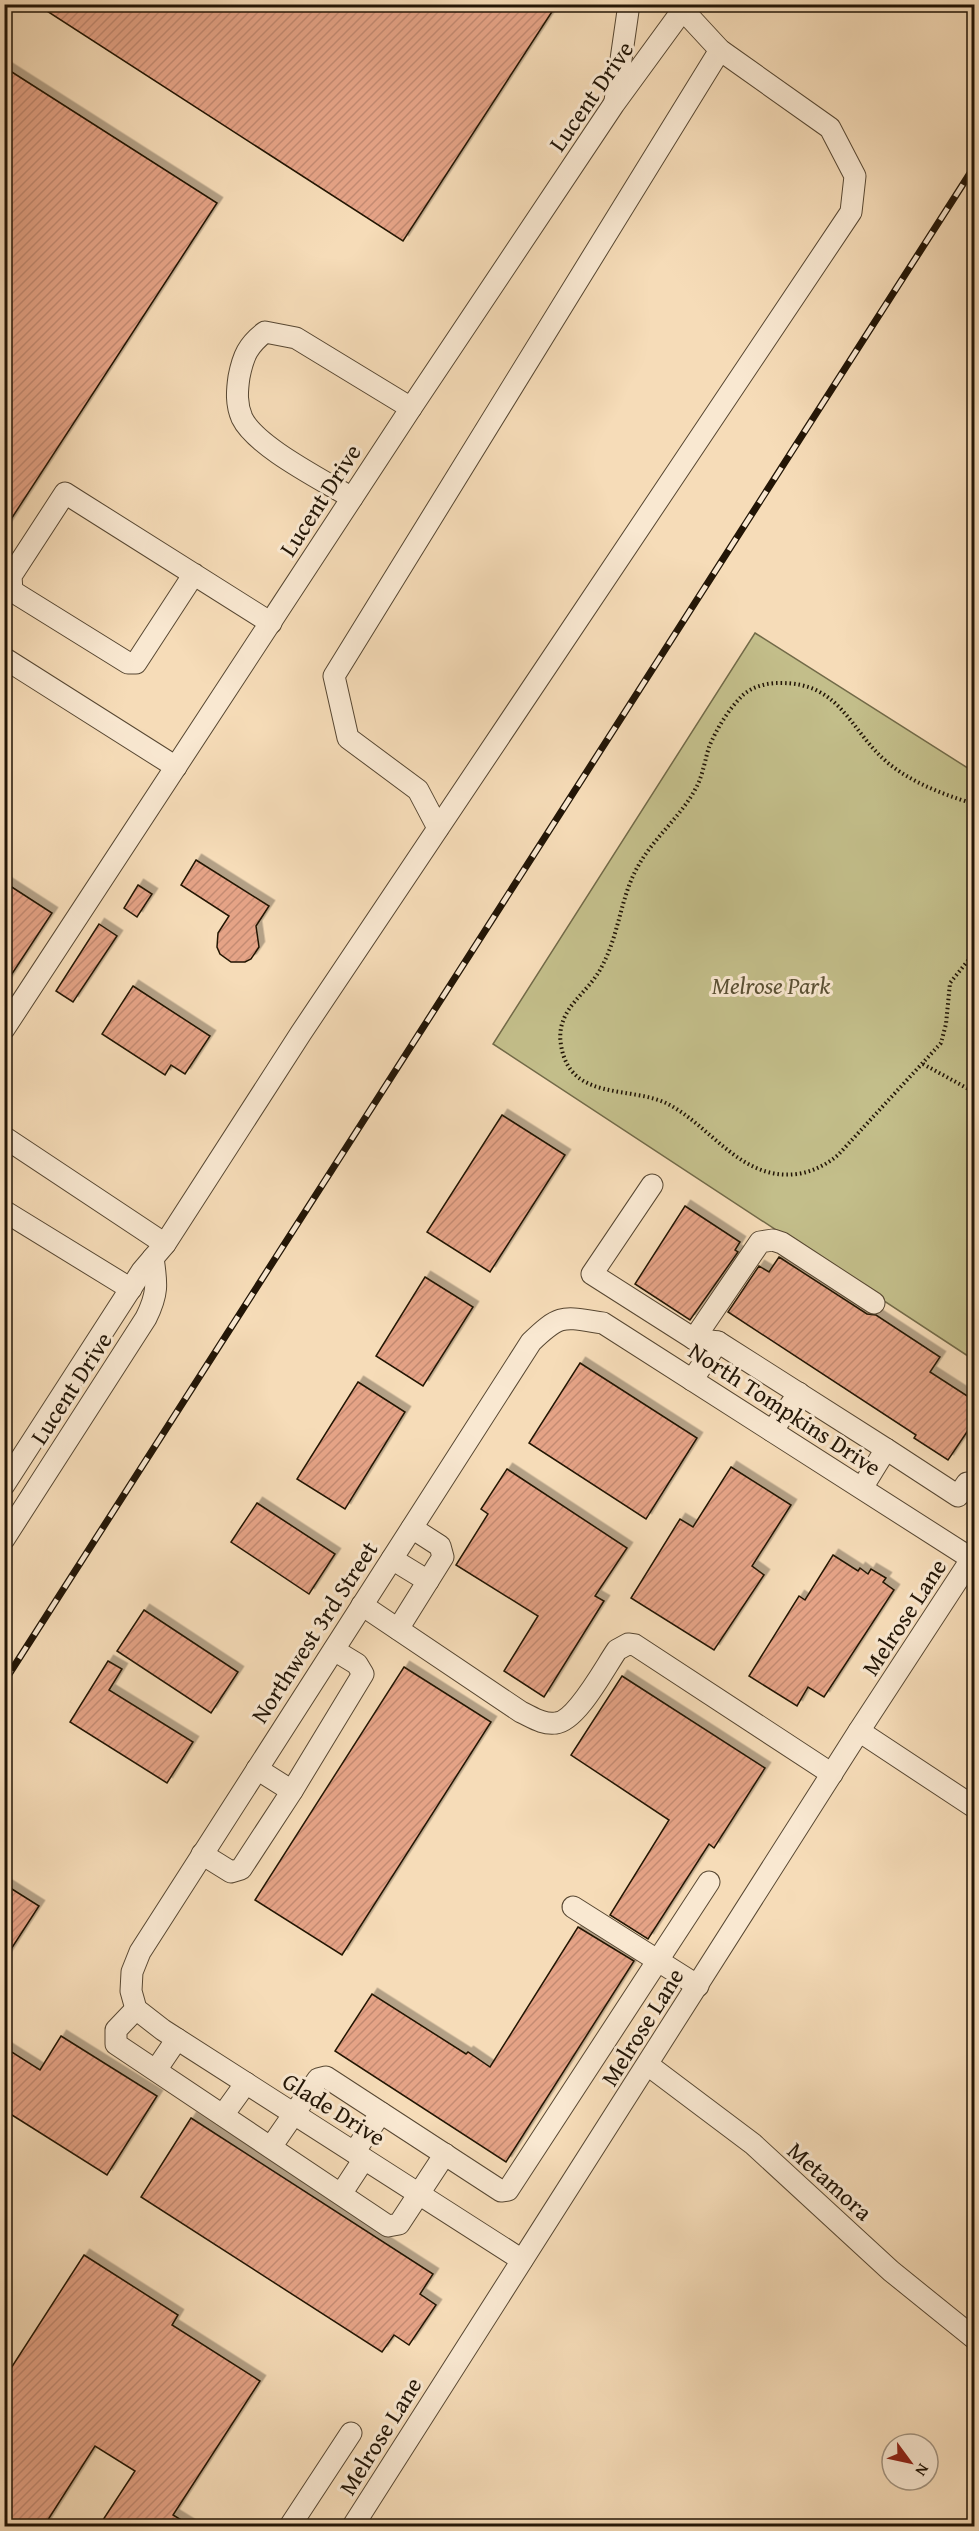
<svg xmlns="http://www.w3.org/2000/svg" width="979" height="2531" viewBox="0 0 979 2531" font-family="'Gentium Book Plus',serif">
<defs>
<pattern id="building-hatch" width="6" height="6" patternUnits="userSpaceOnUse" patternTransform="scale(1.5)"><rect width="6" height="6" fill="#e5a386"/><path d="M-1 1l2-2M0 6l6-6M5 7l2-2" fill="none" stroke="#c48b72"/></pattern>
<filter id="shadow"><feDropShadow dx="5.5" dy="-5.5" stdDeviation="0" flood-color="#0004"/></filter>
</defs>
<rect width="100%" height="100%" fill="#f6dcb8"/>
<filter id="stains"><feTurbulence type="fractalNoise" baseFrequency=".00333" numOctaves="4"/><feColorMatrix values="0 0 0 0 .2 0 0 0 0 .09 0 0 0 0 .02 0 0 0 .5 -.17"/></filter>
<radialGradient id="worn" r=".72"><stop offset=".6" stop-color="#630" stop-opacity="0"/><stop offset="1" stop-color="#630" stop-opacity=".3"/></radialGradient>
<!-- park -->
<path fill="#c3be8a" stroke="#726a48" stroke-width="1.5" d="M755 633 974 772V1360L493 1044Z"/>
<!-- building -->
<g fill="url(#building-hatch)" stroke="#221506" stroke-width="1.5" filter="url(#shadow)">
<path d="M36 4H557L403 241Z"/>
<path d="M4 67 217 203 4 530Z"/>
<path d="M196 860 269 906 256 926 259 947 251 959 245 962H231L220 954 217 947 218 933 229 916 181 885Z"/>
<path d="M4 882 52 913 4 986Z"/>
<path d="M138 885 152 894 137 917 124 908Z"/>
<path d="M99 924 117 936 73 1002 56 991Z"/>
<path d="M133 986 210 1036 185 1074 171 1065 165 1075 102 1034Z"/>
<path d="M502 1115 565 1155 490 1272 427 1232Z"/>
<path d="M685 1206 740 1242 735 1250 738 1252 690 1320 635 1284Z"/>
<path d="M779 1257 867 1314 876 1315 940 1357 930 1372 975 1401V1420L948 1460 914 1438 916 1435 728 1312 759 1266 769 1272Z"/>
<path d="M425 1277 473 1307 423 1386 376 1356Z"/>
<path d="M580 1363 697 1438 646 1519 529 1443Z"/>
<path d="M358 1382 405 1412 345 1509 297 1479Z"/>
<path d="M731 1467 791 1505 752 1566 764 1575 714 1650 631 1598 680 1519 693 1527Z"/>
<path d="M507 1469 627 1548 595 1596 604 1601 544 1697 504 1671 538 1616 456 1565 488 1514 481 1509Z"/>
<path d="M257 1503 335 1554 309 1594 231 1542Z"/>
<path d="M833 1555 858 1571 860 1568 868 1574 871 1569 886 1578 883 1582 894 1590 824 1697 808 1687 797 1706 749 1676 799 1596 805 1600Z"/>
<path d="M144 1610 238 1672 211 1713 117 1651Z"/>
<path d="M108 1661 122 1669 109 1690 193 1742 167 1783 70 1722Z"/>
<path d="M404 1667 491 1722 342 1955 255 1900Z"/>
<path d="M622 1676 765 1768 714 1848 709 1844 648 1939 610 1915 669 1820 571 1755Z"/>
<path d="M4 1884 39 1906 4 1960Z"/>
<path d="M578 1927 634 1961 506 2162 335 2051 372 1994 466 2054 468 2052 490 2067Z"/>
<path d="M61 2036 157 2096 107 2175 4 2110V2047L40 2070Z"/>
<path d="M191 2118 433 2274 420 2294 436 2305 409 2345 394 2335 382 2352 141 2197Z"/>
<path d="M84 2255 178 2315 172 2325 260 2381 173 2515 191 2526H99L135 2471 95 2446 44 2526H4V2379Z"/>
</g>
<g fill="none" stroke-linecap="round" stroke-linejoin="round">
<defs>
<g id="minor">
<path d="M615 101 629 4"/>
<path d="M352 498C323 480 256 447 242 418 236 404 237 391 239 377 243 356 248 345 265 332L296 338 411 408"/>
<path d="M194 574 136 663H128L12 591 11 576 65 493 76 500 271 623"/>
<path d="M4 658 176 767"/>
<path d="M438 828 418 790 348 738 334 676 720 50"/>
<path d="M4 1029 411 408 614 104 687 4"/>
<path d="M4 1137 165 1244"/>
<path d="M652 1185 592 1274 694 1339 718 1342"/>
<path d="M4 1211 131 1289"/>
<path d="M694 1339 760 1242 773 1240 782 1243 874 1303"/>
<path d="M692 1380 718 1342 886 1449"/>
<path d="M772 1431 799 1393"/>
<path d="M4 1485 142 1271 165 1244 301 1033 851 212 855 176 830 128 720 50 683 10"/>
<path d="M862 1488 886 1449 958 1496 967 1483 974 1488"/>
<path d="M4 1539 146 1318C158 1294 157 1284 153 1258"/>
<path d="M392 1559 428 1581"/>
<path d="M362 1605 521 1712C532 1717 543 1725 556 1723 577 1721 605 1667 617 1650L628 1644 635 1645 832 1774"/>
<path d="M398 1629 443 1557 440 1546 412 1528"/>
<path d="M859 1731 974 1807"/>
<path d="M257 1769 292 1791 363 1674 357 1664 334 1650"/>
<path d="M202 1854 231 1872 241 1869 292 1791"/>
<path d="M573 1907 698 1986"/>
<path d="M136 2009 116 2030V2044L388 2226 399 2224 445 2154"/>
<path d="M648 2065 753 2144 891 2271 974 2338"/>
<path d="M156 2070 177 2039"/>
<path d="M223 2115 246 2083"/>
<path d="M271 2147 318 2079 326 2077 501 2191 508 2190 709 1882"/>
<path d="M354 2152 381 2113"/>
<path d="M341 2194 364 2159"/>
<path d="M522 2260 163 2030 136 2009 131 1991 132 1972 140 1952 531 1342C561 1313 563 1317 603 1323L972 1559"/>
<path d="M290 2526 351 2433"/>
<path d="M353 2526 859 1731 974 1555"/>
</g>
</defs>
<!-- minor casing -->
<use href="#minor" stroke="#574732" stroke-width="23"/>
<!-- path -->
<g stroke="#221506" stroke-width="4" stroke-dasharray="1.5 3" stroke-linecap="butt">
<path d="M974 804C943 794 914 784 888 763 849 730 841 682 779 683 766 683 751 687 742 696 728 710 716 730 709 747 705 760 703 774 697 786 682 816 653 838 637 868 620 899 619 936 601 968 587 995 555 1009 561 1045 570 1102 630 1085 668 1104 712 1127 741 1181 797 1174 812 1172 826 1165 838 1155L941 1043 946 1024 950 983 974 953"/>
<path d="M923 1064 974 1092"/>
</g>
<!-- minor -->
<use href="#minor" stroke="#f9e8d1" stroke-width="21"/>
<defs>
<path id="rail" d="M4 1682 974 167"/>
</defs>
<!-- rail casing -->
<use href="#rail" stroke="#221506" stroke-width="7"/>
<!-- rail -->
<use href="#rail" stroke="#f9e8d1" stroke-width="4.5" stroke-dasharray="14" stroke-linecap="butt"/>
</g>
<g text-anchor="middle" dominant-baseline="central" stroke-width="6" stroke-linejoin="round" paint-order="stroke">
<!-- street labels -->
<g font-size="24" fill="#221506" stroke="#f9e8d1">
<text transform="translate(591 96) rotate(-55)">Lucent Drive</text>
<text transform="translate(320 500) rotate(-57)">Lucent Drive</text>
<text transform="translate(71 1388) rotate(-57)">Lucent Drive</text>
<text transform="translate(785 1409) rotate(33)">North Tompkins Drive</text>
<text transform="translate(904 1617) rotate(-57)">Melrose Lane</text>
<text transform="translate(314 1632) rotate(-57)">Northwest 3rd Street</text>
<text transform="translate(642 2027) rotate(-58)">Melrose Lane</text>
<text transform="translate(334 2109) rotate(32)">Glade Drive</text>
<text transform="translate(830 2181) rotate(42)">Metamora</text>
<text transform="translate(380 2436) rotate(-58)">Melrose Lane</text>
</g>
<!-- park labels -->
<g font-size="24" font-style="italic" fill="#5a5034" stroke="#f9e8d1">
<text x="771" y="985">Melrose Park</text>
</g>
</g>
<!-- margin -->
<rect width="979" height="2531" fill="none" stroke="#f6dcb8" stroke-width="24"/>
<rect x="6" y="6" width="967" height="2519" fill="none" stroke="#221506" stroke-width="3"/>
<rect x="12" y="12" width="955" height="2507" fill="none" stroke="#221506" stroke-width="1.5"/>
<!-- north arrow -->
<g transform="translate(910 2462) rotate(123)"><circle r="28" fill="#f9e8d1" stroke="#a39480" stroke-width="1.5"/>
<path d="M0-4.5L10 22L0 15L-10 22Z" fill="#8f2418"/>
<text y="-9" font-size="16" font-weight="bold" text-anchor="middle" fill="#221506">N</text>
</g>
<rect width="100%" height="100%" filter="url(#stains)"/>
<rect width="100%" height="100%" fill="url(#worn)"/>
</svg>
